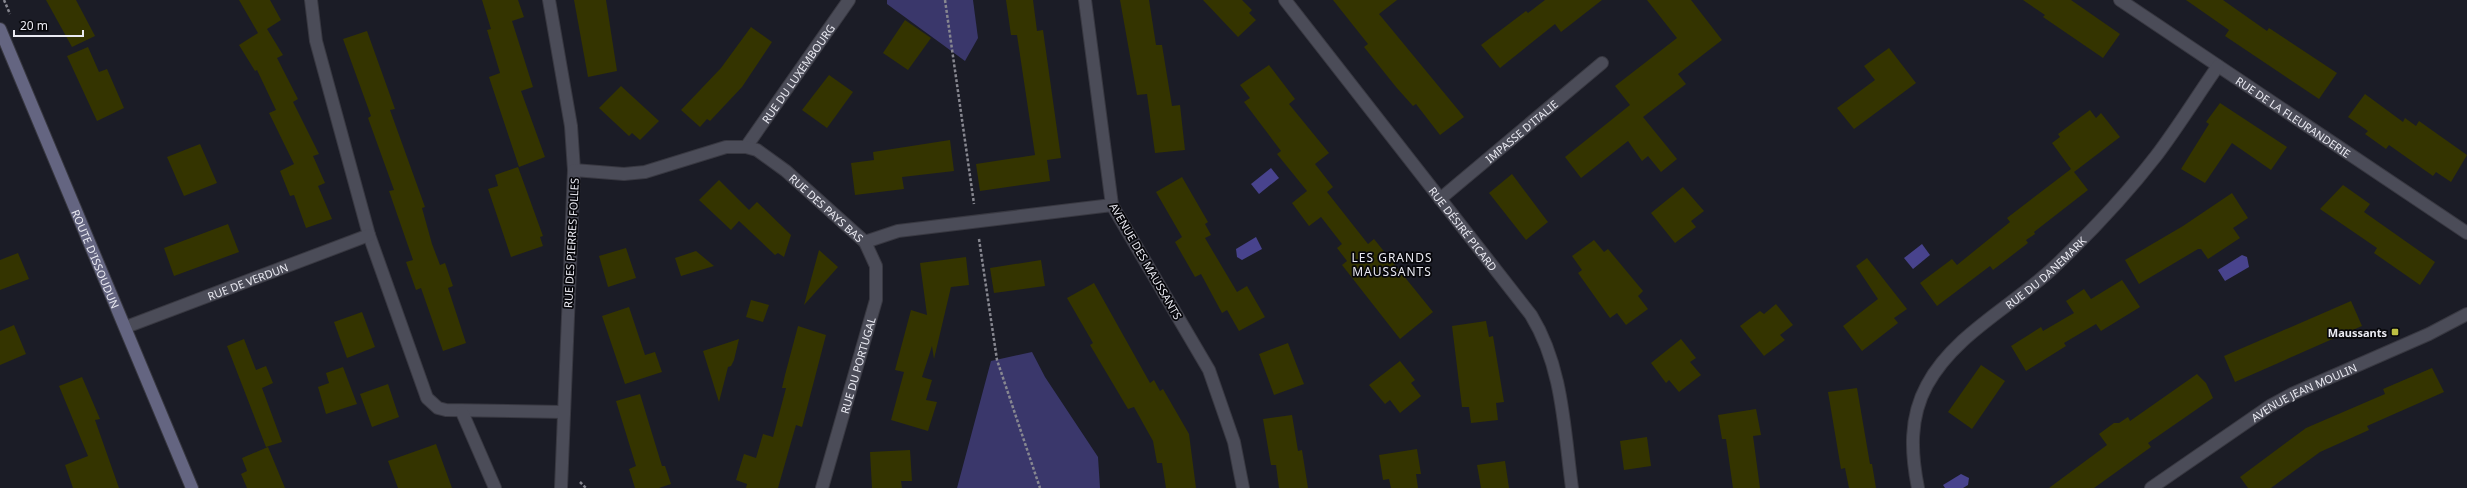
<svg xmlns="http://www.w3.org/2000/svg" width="2467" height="488" viewBox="0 0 2467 488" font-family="'Noto Sans',sans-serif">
<rect width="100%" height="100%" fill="#1b1c26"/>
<!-- green -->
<g fill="#3a376b">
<path d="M887 0H973L978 38 965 61 887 4Z"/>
<path d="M1032 352 1045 377 1098 457 1100 488H957L991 361Z"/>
</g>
<!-- water -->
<g fill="#48438d">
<path d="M1271 168 1279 178 1259 194 1251 184Z"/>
<path d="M1256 237 1262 249 1242 260 1237 257 1236 249Z"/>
<path d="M1922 244 1930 255 1913 269 1904 258Z"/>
<path d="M2242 255 2247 257 2249 267 2225 281 2218 270Z"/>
<path d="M1961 474 1969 478 1968 485 1963 488H1945L1943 485Z"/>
</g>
<!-- building -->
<g fill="#343400">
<path d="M46 0H76L95 36 72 47Z"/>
<path d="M239 0H270L281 20 267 29 283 55 277 58 298 99 293 102 319 154 313 156 325 183 318 186 332 219 306 228 294 195 290 196 280 171 294 164 269 113 276 110 257 70 255 71 239 45 258 33Z"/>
<path d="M482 0H518L524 17 512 21 533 87 521 91 545 157 519 167 489 77 500 73 487 30 491 29Z"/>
<path d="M574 0H606L617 71 588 77Z"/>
<path d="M1006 0H1033L1037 31 1043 30 1061 158 1047 160 1050 181 980 191 976 164 1035 155 1017 35H1011Z"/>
<path d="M1120 0H1149L1156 45H1162L1172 106 1180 105 1185 150 1155 153 1147 94 1137 95Z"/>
<path d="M1203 0H1242L1252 10 1249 13 1256 20 1238 37Z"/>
<path d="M1333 0H1397L1379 14 1464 117 1440 135 1416 104 1413 106 1396 87 1364 47 1368 44Z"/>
<path d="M1545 0H1602L1561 32 1555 24 1500 68 1481 45 1526 11 1528 13Z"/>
<path d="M1647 0H1691L1722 40 1678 74 1686 84 1643 117 1677 159 1661 172 1648 156 1642 161 1628 141 1581 178 1565 157 1630 105 1615 86 1677 38Z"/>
<path d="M2023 0H2071L2120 34 2103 58 2043 17 2045 15Z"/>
<path d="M2186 0H2223L2267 31 2269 28 2337 73 2319 99 2225 36 2229 30Z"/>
<path d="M905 20 931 38 908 70 883 53Z"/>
<path d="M751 27 772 42 742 87 710 121 707 119 700 127 681 110 721 68Z"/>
<path d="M367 31 395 109 390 110 425 207 422 208 432 244 440 265 445 263 453 286 448 288 466 343 443 351 421 288 416 290 406 262 413 260 389 191 394 190 368 118 371 116 343 39Z"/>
<path d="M88 47 99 72 107 69 124 108 97 121 67 56Z"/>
<path d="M1889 48 1916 83 1854 129 1837 108 1875 80 1864 66Z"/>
<path d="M1269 65 1295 99 1289 104 1329 153 1315 164 1333 187 1327 192 1368 244 1374 239 1433 312 1400 339 1342 265 1347 261 1337 248 1342 244 1321 217 1309 226 1292 203 1307 191 1277 154 1281 151 1244 102 1250 98 1240 85Z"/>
<path d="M829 75 853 92 827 128 802 110Z"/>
<path d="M621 86 659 121 640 140 632 133 629 136 599 108Z"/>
<path d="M2365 94 2403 122 2405 118 2416 126 2419 121 2467 155 2451 182 2436 172 2433 176 2389 145 2386 149 2365 134 2368 131 2348 117Z"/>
<path d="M2220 103 2287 147 2271 170 2232 143 2205 183 2181 169 2209 124 2206 122Z"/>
<path d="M2090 110 2096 118 2101 113 2120 137 2074 172 2088 190 2034 232 2035 234 2026 240 2028 243 1993 270 1990 266 1937 306 1920 283 1952 259 1957 265 2010 222 2007 218 2071 169 2052 143 2060 137 2058 134Z"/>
<path d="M950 140 954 171 902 177 904 189 855 195 851 163 874 160 873 152Z"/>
<path d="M200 144 217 183 184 196 167 157Z"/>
<path d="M518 167 543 236 540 237 543 246 511 257 488 189 498 186 495 175Z"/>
<path d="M1512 174 1548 222 1526 240 1489 193Z"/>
<path d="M1182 177 1208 222 1205 224 1211 235 1205 238 1237 292 1247 286 1265 317 1239 331 1227 310 1222 313 1201 274 1195 277 1175 242 1182 237 1156 192Z"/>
<path d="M719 180 749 210 757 202 791 235 784 257 778 253 775 255 739 221 731 230 699 200Z"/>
<path d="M2343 185 2370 204 2364 212 2435 262 2420 285 2374 253 2377 248 2320 209Z"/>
<path d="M1683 187 1704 211 1691 221 1696 227 1675 243 1651 213Z"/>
<path d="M2232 193 2248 218 2233 228 2240 238 2208 259 2201 249H2198L2139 284 2125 260 2183 226Z"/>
<path d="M228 224 239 252 174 276 164 248Z"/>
<path d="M1594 240 1604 252 1608 249 1643 291 1638 296 1648 309 1626 325 1617 313 1610 318 1578 273 1582 270 1572 256Z"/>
<path d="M626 248 636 278 608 287 599 256Z"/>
<path d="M819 250 838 267 804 305Z"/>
<path d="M696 251 714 266 681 276 675 258Z"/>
<path d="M18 253 29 279 0 290V260Z"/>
<path d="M966 257 969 285 951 287 934 359 932 346 922 377 932 380 926 400 937 402 928 431 891 420 904 372 895 370 911 310 927 315 920 263Z"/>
<path d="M1867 258 1907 309 1894 318 1898 323 1862 351 1843 326 1878 299 1856 266Z"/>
<path d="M1041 260 1045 286 994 293 990 268Z"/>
<path d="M2122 280 2140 307 2101 331 2096 324 2064 343 2066 346 2026 371 2011 346 2041 327 2043 331 2074 313 2066 301 2084 289 2091 299Z"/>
<path d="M1094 283 1150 383 1154 380 1160 391 1163 389 1189 434 1196 488H1166L1162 463H1157L1153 441 1134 407 1128 409 1090 345 1093 343 1067 298Z"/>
<path d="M751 300 769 305 763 322 746 317Z"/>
<path d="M2351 301 2362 326 2235 382 2224 356Z"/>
<path d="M1776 304 1793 325 1780 335 1785 340 1764 356 1740 326 1760 311 1764 314Z"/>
<path d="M629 307 645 355 655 352 662 372 625 384 602 316Z"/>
<path d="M362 312 375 347 347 358 334 322Z"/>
<path d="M1486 321 1489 337 1493 336 1504 402 1496 403 1498 420 1471 423 1469 407H1462L1452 326Z"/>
<path d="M14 325 26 354 0 365V331Z"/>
<path d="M798 326 826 335 802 427 796 425 778 488H746L747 484 736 480 744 454 756 458 763 434 773 437 786 388H782L785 375Z"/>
<path d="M244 339 256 370 266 366 273 383 262 388 282 442 266 447 227 346Z"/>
<path d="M739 339 734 360 731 366 728 367 719 402 703 351Z"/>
<path d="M1681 339 1696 358 1690 362 1701 375 1679 392 1669 380 1666 383 1651 363Z"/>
<path d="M1288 343 1304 384 1274 395 1259 354Z"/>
<path d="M1400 361 1415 380 1411 383 1421 396 1400 413 1390 400 1385 404 1369 385Z"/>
<path d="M1981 365 2005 381 1972 429 1948 412Z"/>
<path d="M343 367 357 404 326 414 318 387 329 383 326 373Z"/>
<path d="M2432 368 2444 392 2367 426 2369 430 2320 452 2271 488H2248L2240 477 2306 428 2385 394 2383 389Z"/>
<path d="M2197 374 2206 383 2213 398 2148 443 2151 447 2094 488H2049L2107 445 2099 434 2114 423H2119L2128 417 2130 421Z"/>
<path d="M82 377 100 419 95 420 119 488H73L65 465 88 456 59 386Z"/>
<path d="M388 384 399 417 372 427 360 394Z"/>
<path d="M1857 388 1870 464H1872L1876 488H1849L1845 468 1841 469 1828 392Z"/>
<path d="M640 394 662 466H665L671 484 659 488H635L629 469 636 466 616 401Z"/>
<path d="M1756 409 1761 435 1753 436 1760 488H1733L1726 439H1722L1718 415Z"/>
<path d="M1292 415 1298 451 1302 450 1308 488H1279L1276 465H1271L1263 419Z"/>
<path d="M1647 437 1651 466 1624 470 1620 441Z"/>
<path d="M436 444 452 488H398L388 461Z"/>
<path d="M268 447 285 488H247L241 474 247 471 242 458Z"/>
<path d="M1417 449 1421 474H1416L1418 488H1391L1389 479 1383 480 1379 455Z"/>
<path d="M910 450 912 481H901L902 488H872L870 452Z"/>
<path d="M1505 461 1509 488H1481L1477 465Z"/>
</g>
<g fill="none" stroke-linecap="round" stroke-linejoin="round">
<defs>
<g id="minor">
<path d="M311 0 316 41 369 235 427 398 438 408 446 410 564 412"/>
<path d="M549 0 571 126 574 170 561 488"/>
<path d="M1085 0 1112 205 1209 370 1234 442 1243 488"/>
<path id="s1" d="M1285 0 1531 315C1563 367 1564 429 1572 488"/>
<path id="s2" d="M2120 0 2467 233"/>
<path id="s3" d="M746 147 849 0"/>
<path id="s4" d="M574 170 624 174 645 172 726 147H746L757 150 786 171 865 242 898 231 1112 205"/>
<path id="s5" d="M1440 199 1602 63"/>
<path id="s6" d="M126 327 369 235"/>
<path d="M462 412 495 488"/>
<path id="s7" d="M822 488 876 300V266L865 242"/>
<path id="s8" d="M1918 488C1911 453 1909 418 1927 385 1954 335 2011 307 2052 269 2089 234 2125 196 2156 156 2178 127 2197 96 2218 66"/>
<path id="s9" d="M2151 488 2270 406 2292 394 2429 334 2467 314"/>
</g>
<g id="secondary">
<path id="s10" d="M0 29 192 488"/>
</g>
</defs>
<!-- minor casing -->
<use href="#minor" stroke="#383841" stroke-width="14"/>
<!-- secondary casing -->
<use href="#secondary" stroke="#383841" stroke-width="14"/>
<!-- path -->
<g stroke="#878790" stroke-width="2.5" stroke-dasharray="3 2" stroke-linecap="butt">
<path d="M4 0 10 14"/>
<path d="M945 0 974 204"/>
<path d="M979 239 997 360 1040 488"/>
<path d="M580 482 586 488"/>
</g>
<!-- minor -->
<use href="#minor" stroke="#4b4c58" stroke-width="12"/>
<!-- secondary -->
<use href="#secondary" stroke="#646581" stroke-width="12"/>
</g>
<!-- markers -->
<rect fill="#bdbf43" stroke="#07070b" stroke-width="1.5" x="2391" y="328" width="8" height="8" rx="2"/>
<g text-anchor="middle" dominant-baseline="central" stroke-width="3.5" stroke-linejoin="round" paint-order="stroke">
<!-- street labels -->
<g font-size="11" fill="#eaeaf2" stroke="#07070b">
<text stroke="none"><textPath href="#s3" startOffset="90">RUE DU LUXEMBOURG</textPath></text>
<text stroke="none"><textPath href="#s2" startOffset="209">RUE DE LA FLEURANDERIE</textPath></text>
<text stroke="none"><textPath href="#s5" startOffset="106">IMPASSE D'ITALIE</textPath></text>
<text stroke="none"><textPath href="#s4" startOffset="278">RUE DES PAYS BAS</textPath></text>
<text stroke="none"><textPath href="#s1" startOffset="290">RUE DÉSIRÉ PICARD</textPath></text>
<text transform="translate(571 243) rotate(-87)">RUE DES PIERRES FOLLES</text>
<text stroke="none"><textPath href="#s10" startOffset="249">ROUTE D'ISSOUDUN</textPath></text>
<text transform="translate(1146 261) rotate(60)">AVENUE DES MAUSSANTS</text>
<text stroke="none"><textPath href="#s8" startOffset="270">RUE DU DANEMARK</textPath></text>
<text stroke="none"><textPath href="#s6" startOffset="130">RUE DE VERDUN</textPath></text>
<text stroke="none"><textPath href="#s7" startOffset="128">RUE DU PORTUGAL</textPath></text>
<text stroke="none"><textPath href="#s9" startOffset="181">AVENUE JEAN MOULIN</textPath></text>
</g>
<!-- poi labels -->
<g font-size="11" font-weight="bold" fill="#eaeaf2" stroke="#07070b" text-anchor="end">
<text x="2387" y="332">Maussants</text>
</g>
<!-- neighbourhood labels -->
<g font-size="12" letter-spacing="1" fill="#eaeaf2" stroke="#07070b">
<text x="1392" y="257">LES GRANDS<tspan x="1392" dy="14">MAUSSANTS</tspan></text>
</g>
</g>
<!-- scale -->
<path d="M14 30v6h69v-6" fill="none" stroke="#eaeaf2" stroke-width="2"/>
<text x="20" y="30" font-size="12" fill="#eaeaf2" stroke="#07070b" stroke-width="3" paint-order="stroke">20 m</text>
</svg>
